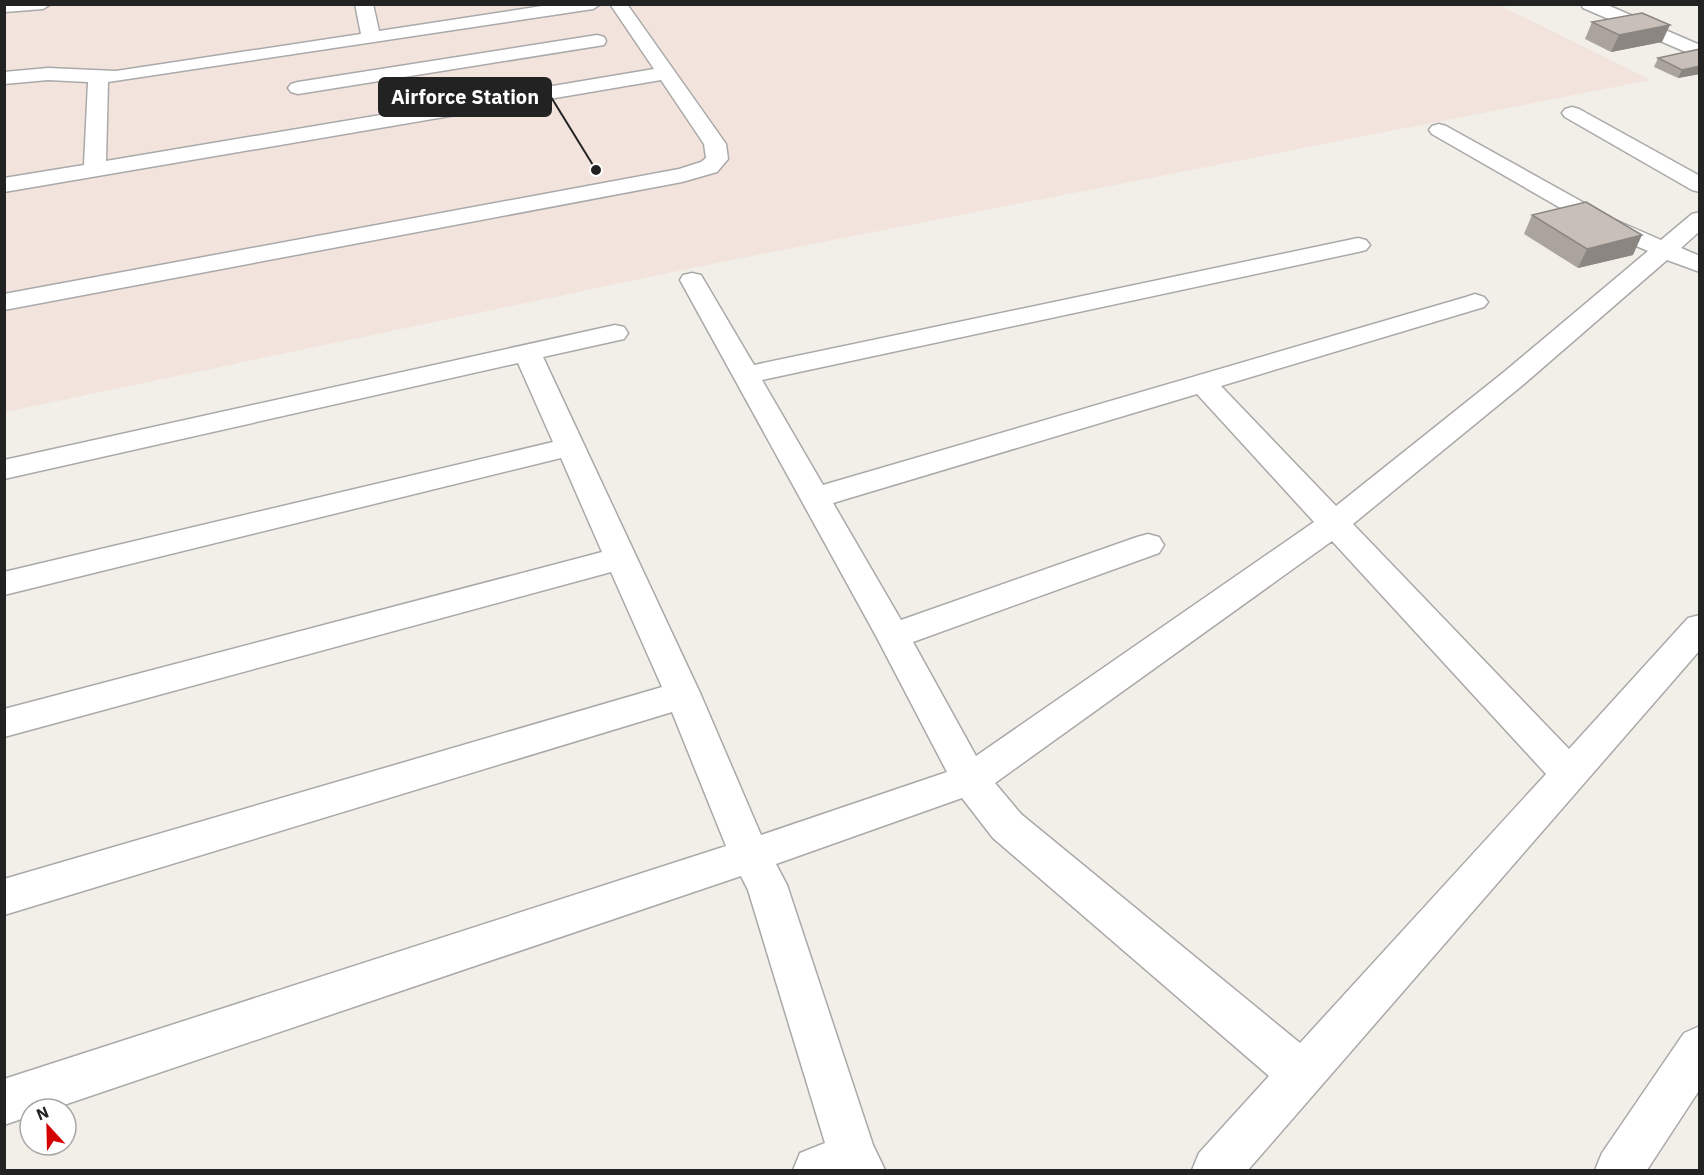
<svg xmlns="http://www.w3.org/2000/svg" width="1704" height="1175" viewBox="0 0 1704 1175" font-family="'IBM Plex Sans',sans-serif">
<rect width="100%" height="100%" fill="#f2efe9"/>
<!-- military -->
<path fill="#f3e3dd" d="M4 5H1499L1651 80 726 261 5 412Z"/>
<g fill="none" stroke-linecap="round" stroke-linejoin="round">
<defs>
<g id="minor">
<path d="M4 4H51L43 9 5 12Z"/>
<path d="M355 4H373L379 31 555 4H601L593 9 108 82 106 161 654 69 610 4H627L726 144 728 159 717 172 682 182 4 310V294L679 169 701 162 706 158 704 144 661 80 4 192V178L84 165 88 82 48 80 4 84V72L48 68 116 71 361 34Z"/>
<path d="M1581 4H1605L1700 45V58L1583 8Z"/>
<path d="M597 35 604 37 606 41 604 45 298 94 291 92 288 88 291 84 298 82Z"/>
<path d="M1572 107 1579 109 1700 176V192L1692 190 1565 117 1562 113 1565 109Z"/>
<path d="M1439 124 1446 126 1613 219 1661 240 1692 214 1700 212V231L1681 248 1700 256V272L1667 260 1524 384 1353 524 1569 749 1688 618 1700 615V650L1248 1170H1192L1199 1153 1269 1076 993 838 962 798 776 864 787 885 873 1145 885 1170H793L800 1153 825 1143 748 890 741 876 52 1109H30V1116L4 1125V1079L726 846 672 712 4 915V879L662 687 611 572 4 737V709L602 552 561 458 4 595V572L553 442 518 363 4 479V460L615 325 624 327 628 333 624 339 543 357 701 695 761 835 947 772 876 636 680 280 683 275 692 273 701 275 754 365 1358 238 1366 240 1370 245 1366 250 1358 252 762 380 823 485 1466 297 1475 294 1484 297 1488 302 1484 307 1221 386 1336 506 1504 372 1648 251 1597 229 1432 134 1429 130 1432 126ZM1197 394 1314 522 976 756 913 642 1159 553 1164 545 1159 537 1148 534 1137 537 901 620 833 503ZM1332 541 1546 774 1300 1043 1021 814 995 783Z"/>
<path d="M1700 1026V1089L1647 1170H1595L1602 1153 1684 1033Z"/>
</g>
</defs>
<!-- minor casing -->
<use href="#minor" stroke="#a9a9a9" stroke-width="3"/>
<!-- minor -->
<use href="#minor" fill="#fff" fill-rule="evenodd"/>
</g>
<!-- wall -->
<g fill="#aba49e">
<path d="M1592 22 1662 42 1611 52 1585 39Z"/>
<path d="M1700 49V74L1678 78 1654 67 1658 58Z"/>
<path d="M1532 215 1633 255 1578 268 1524 234Z"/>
</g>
<!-- shaded-wall -->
<g fill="#8b8681">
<path d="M1670 25 1662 42 1611 52 1619 35Z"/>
<path d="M1700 66V74L1678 78 1682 70Z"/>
<path d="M1642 235 1633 255 1578 268 1587 249Z"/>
</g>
<!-- building -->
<g fill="#c7bfb8" stroke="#8b8681" stroke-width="1.5">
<path d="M1642 13 1670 25 1619 35 1592 22Z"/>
<path d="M1700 49V66L1682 70 1658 58Z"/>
<path d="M1586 202 1642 235 1587 249 1532 215Z"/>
</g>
<!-- callouts -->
<path fill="none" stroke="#222" stroke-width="2" d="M596 170L551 97"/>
<circle fill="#222" stroke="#fff" stroke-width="2" cx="596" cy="170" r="6"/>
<rect fill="#222" stroke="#222" stroke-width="2" x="379" y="78" width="172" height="38" rx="6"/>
<g font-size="20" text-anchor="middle" font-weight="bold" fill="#fff">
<text x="465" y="104">Airforce Station</text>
</g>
<!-- border -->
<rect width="1704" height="1175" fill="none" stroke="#222222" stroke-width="12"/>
<!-- north arrow -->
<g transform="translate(48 1127) rotate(338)"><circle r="28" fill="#ffffff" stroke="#a7a7a7" stroke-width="1.5"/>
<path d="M0-4.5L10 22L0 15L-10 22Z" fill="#d40000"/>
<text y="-9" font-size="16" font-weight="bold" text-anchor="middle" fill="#222222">N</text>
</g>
</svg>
